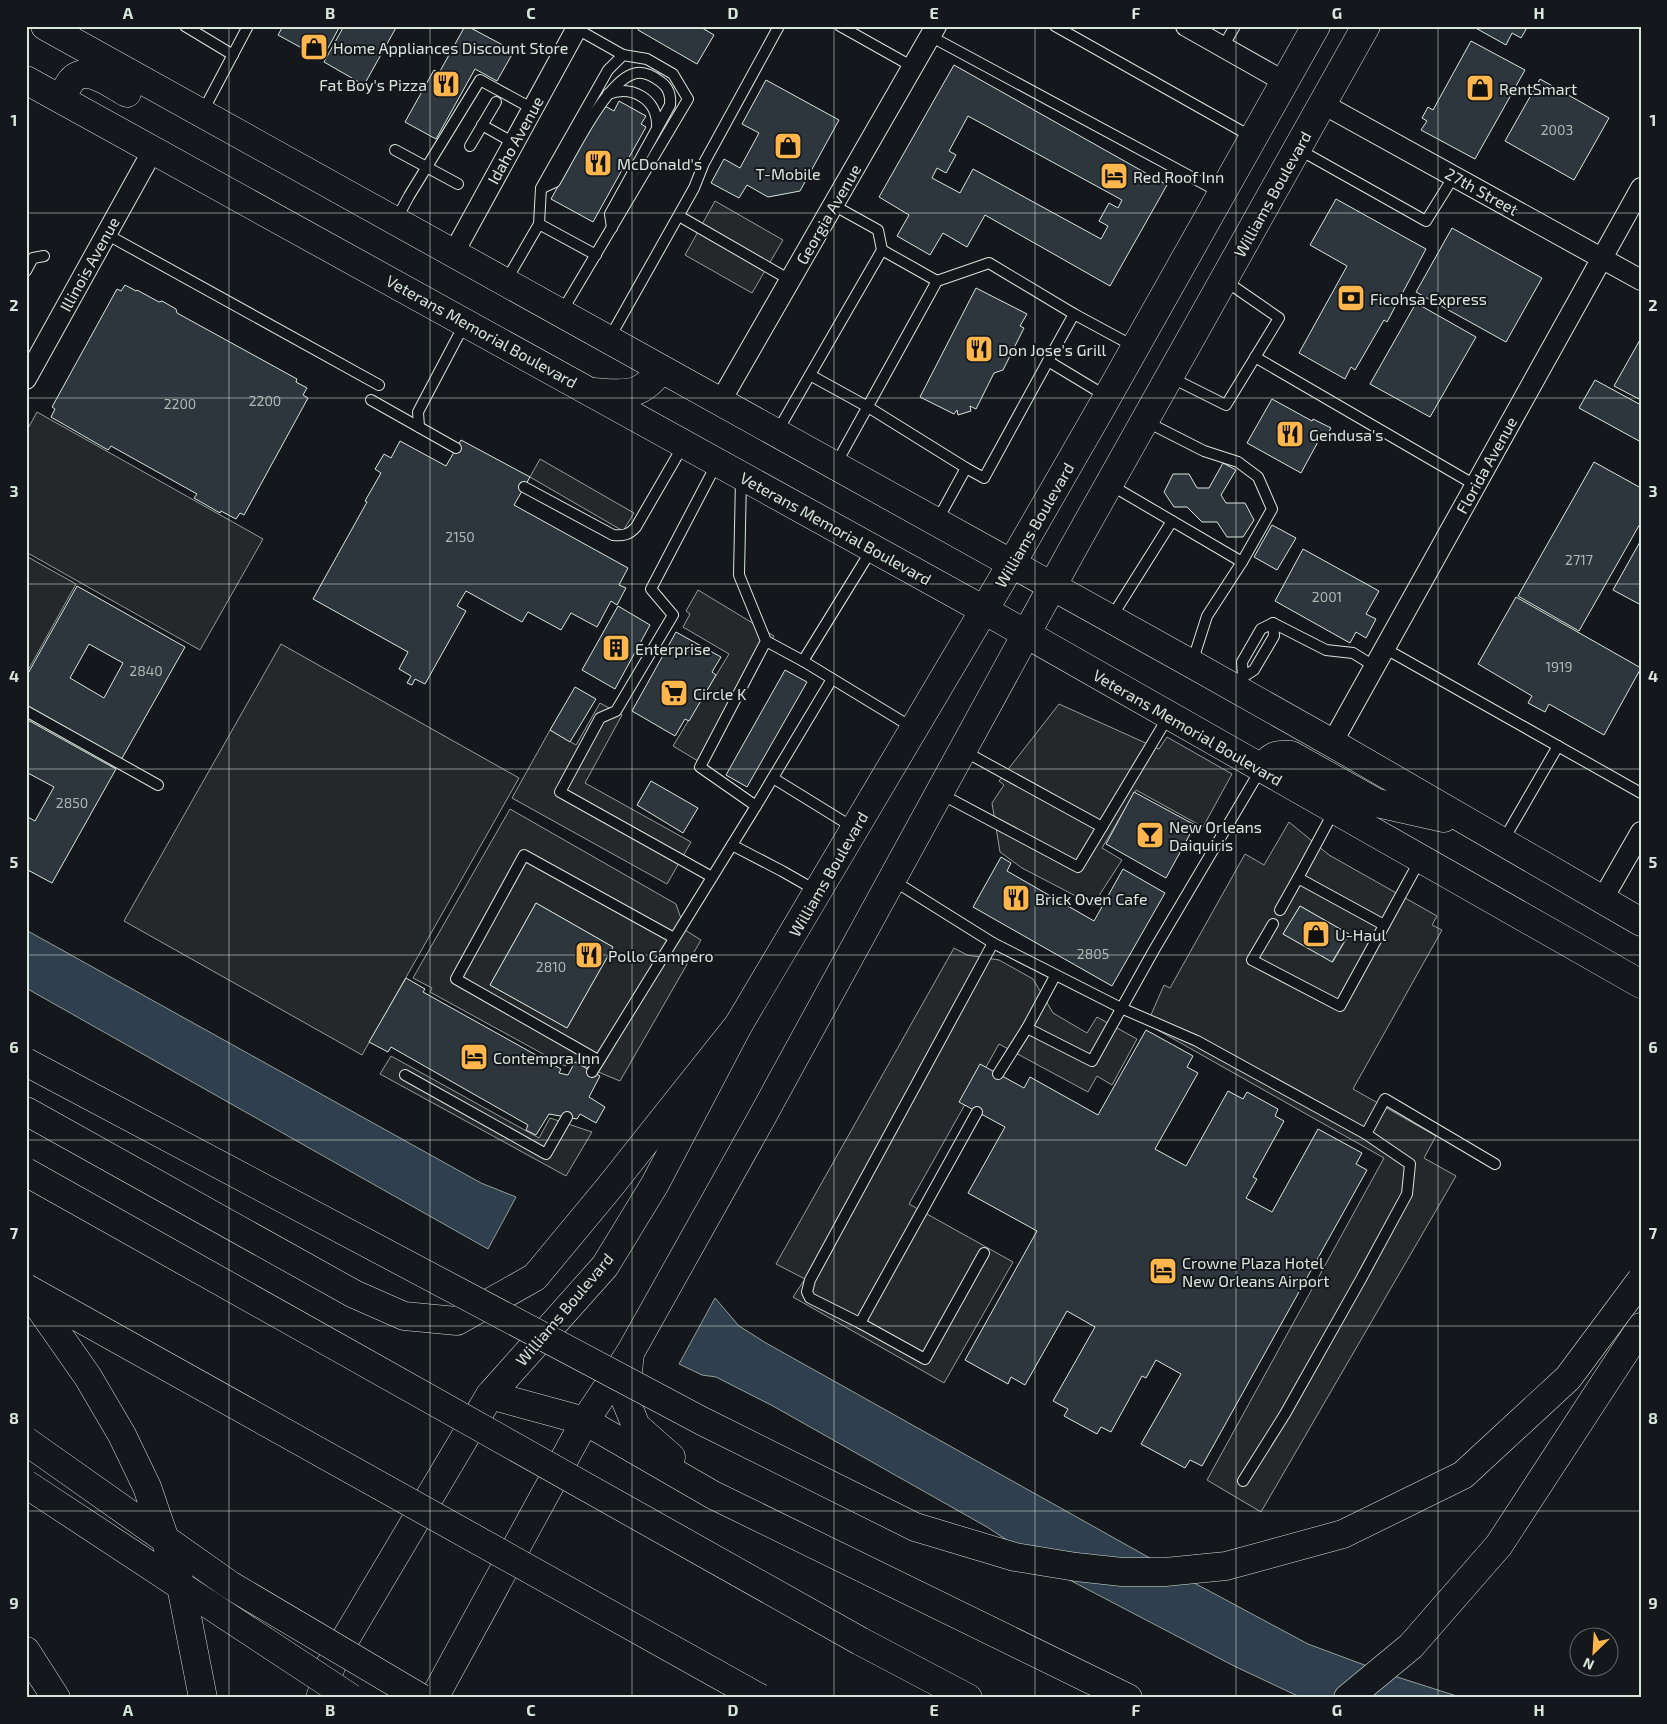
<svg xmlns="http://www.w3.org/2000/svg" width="1667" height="1724" viewBox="0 0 1667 1724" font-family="'Exo 2',sans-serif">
<rect width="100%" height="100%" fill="#14181c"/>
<!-- parking -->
<g fill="#24282b" stroke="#939e99" fill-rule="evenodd">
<path d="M715 201 783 240 752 293 685 255Z"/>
<path d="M37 412 263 539 200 650 26 552V432Z"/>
<path d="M540 459 634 513 623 531 530 477Z"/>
<path d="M26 556 76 584 26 674Z"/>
<path d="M698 590 774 636 698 761 673 746 729 654 683 627 690 614 686 611Z"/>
<path d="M281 644 519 778 362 1055 124 921Z"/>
<path d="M600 703 622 715 585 783 691 842 667 884 512 798 550 730 576 745Z"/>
<path d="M1059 704 1159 749 1167 737 1232 774 1203 827 1136 790 1102 848 1122 860 1093 905 1022 868 1000 852 992 803 1004 785 999 781Z"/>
<path d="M510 809 676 904 685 930 701 940 620 1081 572 1061 565 1066 430 992 432 988 413 978ZM536 903 613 947 567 1028 490 985Z"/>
<path d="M1289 822 1329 855 1437 916 1432 925 1442 930 1353 1089 1436 1136 1424 1158 1456 1176 1261 1512 1207 1480 1384 1158 1147 1024 1164 985 1170 988 1245 854 1264 865ZM1300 906 1349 934 1333 962 1283 934Z"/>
<path d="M954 948 967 955 999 960 1033 979 1053 1013 1087 1033 1097 1017 1137 1039 1112 1085 1097 1076 1088 1092 999 1044 909 1204 1013 1262 944 1383 793 1297 805 1279 776 1264Z"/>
<path d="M391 1056 539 1138 550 1118 592 1132 566 1176 380 1074Z"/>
</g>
<!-- water -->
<g fill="#2f3f4d" stroke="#939e99">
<path d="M26 930 481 1183 516 1197 488 1249 26 988Z"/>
<path d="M715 1298 739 1326 766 1343 1198 1585 1308 1644 1394 1676 1463 1698H1302L1234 1666 1060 1575 987 1527 773 1406 716 1377 702 1375 679 1364Z"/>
</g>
<!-- building -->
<g fill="#2c363c" stroke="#d8e6dc" fill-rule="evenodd">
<path d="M283 26H340L322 59 278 35Z"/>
<path d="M344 26H397L364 85 324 62Z"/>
<path d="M465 26H467L514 51 497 81 475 69 436 139 405 122 434 70 439 73Z"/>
<path d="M640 26H699L714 35 697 64 638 30Z"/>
<path d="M1472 26H1528L1521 38 1512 33 1506 45Z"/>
<path d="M1471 41 1525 70 1475 159 1421 130 1427 121 1422 118 1428 107 1433 110Z"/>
<path d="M954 65 1167 185 1110 286 985 215 967 247 943 233 930 255 897 236 909 215 879 197ZM968 116 1122 200 1118 208 1109 203 1099 221 1108 226 1101 239 973 169 960 193 932 178 937 168 946 173 956 155 949 151Z"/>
<path d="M1540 79 1609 118 1574 180 1505 141Z"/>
<path d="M766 80 839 120 800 191 768 197 747 185 739 198 711 183 724 159 740 168 759 133 742 124Z"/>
<path d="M619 101 646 116 641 124 646 127 593 222 551 199 603 105 614 111Z"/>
<path d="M1336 199 1426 249 1387 322 1384 320 1355 370 1351 367 1345 379 1299 353 1347 266 1310 245Z"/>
<path d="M1452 228 1542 278 1506 342 1416 292Z"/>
<path d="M125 285 136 291 137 290 159 302 162 301 176 309 177 313 297 379 296 382 307 388 303 395 308 398 244 515 240 513 236 519 221 511 220 513 194 498 197 494 111 446 108 450 51 417 55 409 52 407 117 289 121 291Z"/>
<path d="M976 288 1027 314 1020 326 1024 328 1003 370 994 373 976 409 970 406 971 411 958 415 957 410 954 414 920 397Z"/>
<path d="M1416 303 1476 337 1430 417 1370 384Z"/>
<path d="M1641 338V400L1614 386Z"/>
<path d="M1595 380 1641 405V442L1579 408Z"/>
<path d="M1272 399 1312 421 1313 419 1331 428 1323 442 1319 440 1301 473 1247 443Z"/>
<path d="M461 440 530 477 514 505 628 568 619 585 626 588 617 605 611 601 597 627 571 613 561 630 528 612 522 622 466 591 457 606 466 611 425 684 415 679 412 685 407 683 411 676 399 669 408 652 313 599 367 502 365 501 381 473 375 469 384 454 391 458 400 441 446 466Z"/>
<path d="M1594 462 1641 488V522L1579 631 1518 596Z"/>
<path d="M1223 463 1236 470 1221 495 1226 503H1245L1254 520 1243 537H1227L1217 522H1202L1187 507H1174L1164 492 1173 474H1189L1197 488H1209Z"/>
<path d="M1272 525 1296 538 1277 570 1254 557Z"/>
<path d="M1641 540V605L1613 590Z"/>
<path d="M1303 549 1379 591 1366 614 1376 619 1366 638 1356 632 1350 643 1275 601Z"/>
<path d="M77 586 185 647 121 760 26 706V677ZM89 644 123 663 104 698 70 678Z"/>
<path d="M1516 597 1641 668 1604 735 1549 704 1545 712 1528 703 1532 696 1478 664Z"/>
<path d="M618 606 650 625 615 689 582 670Z"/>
<path d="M676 632 721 657 712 672 716 675 689 721 685 719 675 736 632 711Z"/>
<path d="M785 670 807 682 747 787 726 775Z"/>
<path d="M575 687 596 699 570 742 550 730Z"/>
<path d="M26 719 116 769 52 883 26 869V816L35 821 54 787 26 772Z"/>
<path d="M651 781 698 808 683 833 637 805Z"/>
<path d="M1134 792 1195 825 1166 878 1106 844Z"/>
<path d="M1001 857 1011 863 1007 871 1094 921 1123 869 1165 893 1112 986 973 907Z"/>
<path d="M536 903 613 947 567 1028 490 985Z"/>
<path d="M1300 906 1349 934 1332 962 1283 934Z"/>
<path d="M406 978 425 989 423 992 561 1069 559 1073 568 1075 575 1062 600 1076 589 1097 605 1107 596 1123 580 1114 577 1119 549 1114 536 1135 526 1130 528 1125 391 1047 388 1052 369 1042Z"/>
<path d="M1146 1030 1193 1056 1187 1067 1198 1073 1155 1149 1186 1166 1228 1091 1243 1099 1247 1092 1278 1109 1275 1116 1284 1121 1253 1177 1257 1179 1246 1198 1272 1212 1318 1129 1362 1153 1356 1164 1367 1170 1202 1466 1190 1460 1185 1468 1141 1444 1181 1374 1156 1360 1146 1378 1142 1376 1111 1432 1101 1427 1097 1434 1064 1416 1068 1409 1053 1401 1095 1327 1067 1311 1025 1385 1011 1377 1008 1384 965 1360 1037 1231 968 1193 1005 1127 959 1102 980 1064 1024 1088 1030 1077 1098 1115Z"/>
</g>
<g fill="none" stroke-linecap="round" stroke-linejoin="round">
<defs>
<g id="service">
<path d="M185 26 233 55"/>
<path d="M840 26 913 67"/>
<path d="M1055 26 1252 137"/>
<path d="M577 29 623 55"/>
<path d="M930 36 1221 193"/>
<path d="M1223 47 1235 26"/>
<path d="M608 94C632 85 657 99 657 125"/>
<path d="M202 113 248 26"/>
<path d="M482 125 514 143"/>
<path d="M470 146 496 102"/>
<path d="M1298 149 1426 221 1454 176"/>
<path d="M395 150 458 184"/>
<path d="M542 188 555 182C571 155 605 83 633 74 643 70 653 76 661 82 669 88 671 96 670 105L610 214 612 228"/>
<path d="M833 205 878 230 882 250"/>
<path d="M679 216 790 280"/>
<path d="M396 220 409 196 480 80 533 109"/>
<path d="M539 224 596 255"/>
<path d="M106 234 379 385"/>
<path d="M26 271 33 258 44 256"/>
<path d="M506 281 539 224 541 188 608 70 623 55 647 59 673 74 688 99 561 313"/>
<path d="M937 281 989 263 1074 314"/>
<path d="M609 339 694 188 704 163 779 26"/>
<path d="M1255 357 1475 485"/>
<path d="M1048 361 1074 314 1135 347"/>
<path d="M810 375 868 407 966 468 937 521"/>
<path d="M1170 377 1226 405 1279 318 1224 280"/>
<path d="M371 400 456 448"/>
<path d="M419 427 418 412 465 323"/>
<path d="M777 432 882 250 937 281 836 464"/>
<path d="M966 468 984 478 1048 361 1106 396"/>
<path d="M1109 484 1242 562 1272 509 1258 477 1238 462 1204 451 1145 421"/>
<path d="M524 487 613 535C623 536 629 535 636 527L684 444"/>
<path d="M872 549 803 661 913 728"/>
<path d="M1111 618 1172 521"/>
<path d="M1273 623 1326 650 1353 653 1374 666"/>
<path d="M766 641 803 661"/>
<path d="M1384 648 1641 793"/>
<path d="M1192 663 1207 616 1242 562"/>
<path d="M1237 688 1243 677 1242 662 1261 629 1273 623 1274 636 1254 670 1243 677"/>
<path d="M26 711 158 785"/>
<path d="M962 750 1102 827"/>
<path d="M773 778 854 828"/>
<path d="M939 793 1078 867 1168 717"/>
<path d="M756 806 832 679"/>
<path d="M1334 811 1298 878 1384 925"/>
<path d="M1503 841 1558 746"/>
<path d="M732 845 782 871 817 891"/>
<path d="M712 877 560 792 600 718 616 711 673 615 651 589 717 463"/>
<path d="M894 881 993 943 1121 1008 1197 1041 1366 1134 1410 1164 1407 1194 1361 1279 1285 1414 1243 1481"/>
<path d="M1280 910 1298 878"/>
<path d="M1273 924 1252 960 1340 1006 1420 860"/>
<path d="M1055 976 1027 1028 1092 1061 1154 950 1261 769"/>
<path d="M598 1060 456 979 524 855 674 938"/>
<path d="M592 1072 756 806 700 767 766 641 739 575 741 479"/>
<path d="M998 1074 1027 1028"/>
<path d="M405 1075 546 1154 567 1117"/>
<path d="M977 1112 860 1323 810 1298 807 1292 810 1280 993 943"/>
<path d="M1366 1134 1385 1099 1495 1164"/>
<path d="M860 1323 925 1359 984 1253"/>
</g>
<g id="minor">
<path d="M1186 26 1285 82"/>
<path d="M1323 104 1641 280"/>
<path d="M453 254 578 26"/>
<path d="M26 379 153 150"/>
<path d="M720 402 936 26"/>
<path d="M1332 743 1641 188"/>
<path d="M1602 900 1641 832"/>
</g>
<g id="secondary">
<path d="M327 1670 490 1395 605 1266 655 1184 739 1024 1012 563 1100 410 1316 26"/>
<path d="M434 1698 585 1421 630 1353 762 1117 1071 552 1366 26"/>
</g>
<g id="primary">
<path d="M45 26 1192 664 1332 743 1641 922"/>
<path d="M26 80 984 610 1641 984"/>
<path d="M61 99C65 92 69 80 77 76 92 68 114 86 127 93"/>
<path d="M593 392C626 394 639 398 661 370"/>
<path d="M1261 768C1272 756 1274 754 1291 755L1377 803 1444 818"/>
</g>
<g id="motorway">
<path d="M26 1111 354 1294 404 1316 457 1321 535 1277 608 1189 739 1024"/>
<path d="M630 1353 625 1399 636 1426 671 1457"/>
<path d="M490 1395 585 1421 713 1495 1128 1698"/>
<path d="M860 1641 968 1698"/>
<path d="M26 1651 56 1698"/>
<path d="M320 1698 333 1661"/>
<path d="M1348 1698 1411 1646 1499 1545 1641 1327"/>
</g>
</defs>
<!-- service casing -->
<use href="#service" stroke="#d8e6dc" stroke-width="12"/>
<!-- minor casing -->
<use href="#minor" stroke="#d8e6dc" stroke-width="22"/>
<!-- secondary casing -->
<use href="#secondary" stroke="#d8e6dc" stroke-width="29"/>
<!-- primary casing -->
<use href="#primary" stroke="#d8e6dc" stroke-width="29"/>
<!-- motorway casing -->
<use href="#motorway" stroke="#d8e6dc" stroke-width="29"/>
<!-- service -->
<use href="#service" stroke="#14181c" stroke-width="10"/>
<!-- minor -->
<use href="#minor" stroke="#14181c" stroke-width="20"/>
<!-- secondary -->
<use href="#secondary" stroke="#14181c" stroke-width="28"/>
<!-- primary -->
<use href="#primary" stroke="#14181c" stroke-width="28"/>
<!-- motorway -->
<use href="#motorway" stroke="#14181c" stroke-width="28"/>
<defs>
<g id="motorway-bridge">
<path d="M26 1062 702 1421 915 1527 1015 1557 1076 1567 1122 1572H1165L1226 1566 1343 1534 1463 1475 1568 1378 1641 1280"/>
<path d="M26 1172 860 1641"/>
<path d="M26 1288 760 1698"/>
<path d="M28 1294 39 1307 88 1377 122 1435 147 1487 181 1586 203 1698"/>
<path d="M26 1441 230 1585 421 1698"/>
<path d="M26 1484 351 1698"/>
</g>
</defs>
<!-- motorway-bridge casing -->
<use href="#motorway-bridge" stroke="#d8e6dc" stroke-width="29" stroke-linecap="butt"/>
<!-- motorway-bridge -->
<use href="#motorway-bridge" stroke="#14181c" stroke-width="28"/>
</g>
<!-- grid -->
<path fill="none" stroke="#d8e6dc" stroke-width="1" stroke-opacity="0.55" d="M229 26V1698M430 26V1698M632 26V1698M834 26V1698M1035 26V1698M1236 26V1698M1438 26V1698M26 213H1641M26 398H1641M26 584H1641M26 769H1641M26 955H1641M26 1140H1641M26 1326H1641M26 1511H1641"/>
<!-- icons -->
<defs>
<symbol id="shop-square" viewBox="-11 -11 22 22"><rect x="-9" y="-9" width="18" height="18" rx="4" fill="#ffb74d" stroke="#14181c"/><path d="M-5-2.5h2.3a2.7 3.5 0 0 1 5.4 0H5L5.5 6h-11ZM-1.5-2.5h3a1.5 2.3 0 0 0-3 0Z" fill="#111"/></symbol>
<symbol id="restaurant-square" viewBox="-11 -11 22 22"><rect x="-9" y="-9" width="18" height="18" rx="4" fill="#ffb74d" stroke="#14181c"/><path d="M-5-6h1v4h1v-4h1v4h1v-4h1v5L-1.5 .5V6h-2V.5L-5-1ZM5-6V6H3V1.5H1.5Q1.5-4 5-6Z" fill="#111"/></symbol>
<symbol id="hotel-square" viewBox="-11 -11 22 22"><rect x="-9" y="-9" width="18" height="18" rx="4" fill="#ffb74d" stroke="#14181c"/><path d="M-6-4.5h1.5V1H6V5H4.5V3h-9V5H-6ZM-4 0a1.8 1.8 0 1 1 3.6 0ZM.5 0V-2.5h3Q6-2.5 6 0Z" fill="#111"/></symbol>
<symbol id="bank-square" viewBox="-11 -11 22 22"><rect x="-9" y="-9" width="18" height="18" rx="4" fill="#ffb74d" stroke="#14181c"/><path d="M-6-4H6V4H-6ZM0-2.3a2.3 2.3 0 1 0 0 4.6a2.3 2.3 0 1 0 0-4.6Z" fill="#111"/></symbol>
<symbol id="building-square" viewBox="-11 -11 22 22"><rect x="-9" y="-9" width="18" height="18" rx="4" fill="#ffb74d" stroke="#14181c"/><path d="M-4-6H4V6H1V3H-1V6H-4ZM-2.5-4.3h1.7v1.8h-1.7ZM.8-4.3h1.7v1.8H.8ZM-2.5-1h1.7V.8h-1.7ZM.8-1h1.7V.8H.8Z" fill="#111"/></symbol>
<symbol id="supermarket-square" viewBox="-11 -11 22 22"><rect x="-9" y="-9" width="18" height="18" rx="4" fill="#ffb74d" stroke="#14181c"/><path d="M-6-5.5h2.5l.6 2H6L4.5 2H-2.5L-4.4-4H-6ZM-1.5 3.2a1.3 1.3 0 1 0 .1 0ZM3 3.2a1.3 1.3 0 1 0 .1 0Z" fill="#111"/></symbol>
<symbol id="bar-square" viewBox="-11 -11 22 22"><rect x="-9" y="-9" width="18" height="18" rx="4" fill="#ffb74d" stroke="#14181c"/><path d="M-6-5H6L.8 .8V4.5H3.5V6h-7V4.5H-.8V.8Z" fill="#111"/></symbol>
</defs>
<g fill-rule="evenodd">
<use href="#shop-square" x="298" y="31" width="32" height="32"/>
<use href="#restaurant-square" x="430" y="68" width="32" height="32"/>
<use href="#shop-square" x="1464" y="72" width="32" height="32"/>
<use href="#shop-square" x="772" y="130" width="32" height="32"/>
<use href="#restaurant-square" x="582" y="147" width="32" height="32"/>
<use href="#hotel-square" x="1098" y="160" width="32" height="32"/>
<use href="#bank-square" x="1335" y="282" width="32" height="32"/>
<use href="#restaurant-square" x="963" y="333" width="32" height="32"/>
<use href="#restaurant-square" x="1274" y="418" width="32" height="32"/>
<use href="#building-square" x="600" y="632" width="32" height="32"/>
<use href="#supermarket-square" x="658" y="677" width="32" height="32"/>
<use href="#bar-square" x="1134" y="819" width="32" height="32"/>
<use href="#restaurant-square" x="1000" y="882" width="32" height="32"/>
<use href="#shop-square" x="1300" y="918" width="32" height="32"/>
<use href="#restaurant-square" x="573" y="939" width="32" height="32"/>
<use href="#hotel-square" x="458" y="1041" width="32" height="32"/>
<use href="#hotel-square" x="1147" y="1255" width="32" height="32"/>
</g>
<g text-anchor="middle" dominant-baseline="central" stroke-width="4" stroke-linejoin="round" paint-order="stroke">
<!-- number labels -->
<g font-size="14" fill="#adbab4">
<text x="1557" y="129">2003</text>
<text x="265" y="400">2200</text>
<text x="180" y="403">2200</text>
<text x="460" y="536">2150</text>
<text x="1579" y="559">2717</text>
<text x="1327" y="596">2001</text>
<text x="1559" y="666">1919</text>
<text x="146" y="670">2840</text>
<text x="72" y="802">2850</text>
<text x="1093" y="953">2805</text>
<text x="551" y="966">2810</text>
</g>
<!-- poi labels -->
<g font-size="16" fill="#d8e6dc" stroke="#14181c" text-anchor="start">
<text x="333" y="47">Home Appliances Discount Store</text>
<text x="427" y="84" text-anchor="end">Fat Boy's Pizza</text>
<text x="1499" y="88">RentSmart</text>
<text x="617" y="163">McDonald's</text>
<text x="788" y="173" text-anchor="middle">T-Mobile</text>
<text x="1133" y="176">Red Roof Inn</text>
<text x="1370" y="298">Ficohsa Express</text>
<text x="998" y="349">Don Jose's Grill</text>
<text x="1309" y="434">Gendusa's</text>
<text x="635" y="648">Enterprise</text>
<text x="693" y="693">Circle K</text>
<text x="1169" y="826">New Orleans<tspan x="1169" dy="18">Daiquiris</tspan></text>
<text x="1035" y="898">Brick Oven Cafe</text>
<text x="1335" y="934">U-Haul</text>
<text x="608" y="955">Pollo Campero</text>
<text x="493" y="1057">Contempra Inn</text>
<text x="1182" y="1262">Crowne Plaza Hotel<tspan x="1182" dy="18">New Orleans Airport</tspan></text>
</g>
<!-- street labels -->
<g font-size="16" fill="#d8e6dc" stroke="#14181c">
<text transform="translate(515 140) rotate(-61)">Idaho Avenue</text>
<text transform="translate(1482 191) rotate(29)">27th Street</text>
<text transform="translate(1272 194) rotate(-61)">Williams Boulevard</text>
<text transform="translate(828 214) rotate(-60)">Georgia Avenue</text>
<text transform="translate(89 264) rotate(-61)">Illinois Avenue</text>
<text transform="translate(482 331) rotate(29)">Veterans Memorial Boulevard</text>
<text transform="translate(1486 465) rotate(-61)">Florida Avenue</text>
<text transform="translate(1034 525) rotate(-60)">Williams Boulevard</text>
<text transform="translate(836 528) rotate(29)">Veterans Memorial Boulevard</text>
<text transform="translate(1188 727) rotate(30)">Veterans Memorial Boulevard</text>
<text transform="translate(828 874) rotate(-60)">Williams Boulevard</text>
<text transform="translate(564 1309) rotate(-50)">Williams Boulevard</text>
</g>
</g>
<!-- border -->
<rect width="1667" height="1724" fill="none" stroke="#14181c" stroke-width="55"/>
<!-- north arrow -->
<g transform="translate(1594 1652) rotate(205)"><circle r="24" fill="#14181c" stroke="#626a69"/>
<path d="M0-4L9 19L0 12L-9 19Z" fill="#ffb74d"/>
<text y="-8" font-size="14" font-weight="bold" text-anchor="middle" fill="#d8e6dc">N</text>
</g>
<rect x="28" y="28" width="1612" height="1668" fill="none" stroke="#d8e6dc" stroke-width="2"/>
<g font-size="16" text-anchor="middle" font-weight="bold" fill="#d8e6dc">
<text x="128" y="19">A</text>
<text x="330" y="19">B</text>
<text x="531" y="19">C</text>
<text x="733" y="19">D</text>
<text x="934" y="19">E</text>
<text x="1136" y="19">F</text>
<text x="1337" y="19">G</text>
<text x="1539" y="19">H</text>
<text x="14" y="126">1</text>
<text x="1653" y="126">1</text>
<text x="14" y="311">2</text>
<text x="1653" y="311">2</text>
<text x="14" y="497">3</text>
<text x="1653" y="497">3</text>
<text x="14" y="682">4</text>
<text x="1653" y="682">4</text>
<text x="14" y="868">5</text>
<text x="1653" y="868">5</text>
<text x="14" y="1053">6</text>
<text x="1653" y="1053">6</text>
<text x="14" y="1239">7</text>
<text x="1653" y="1239">7</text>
<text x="14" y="1424">8</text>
<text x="1653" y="1424">8</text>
<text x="14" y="1609">9</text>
<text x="1653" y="1609">9</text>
<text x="128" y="1716">A</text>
<text x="330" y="1716">B</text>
<text x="531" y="1716">C</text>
<text x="733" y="1716">D</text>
<text x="934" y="1716">E</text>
<text x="1136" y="1716">F</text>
<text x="1337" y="1716">G</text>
<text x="1539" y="1716">H</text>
</g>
</svg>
